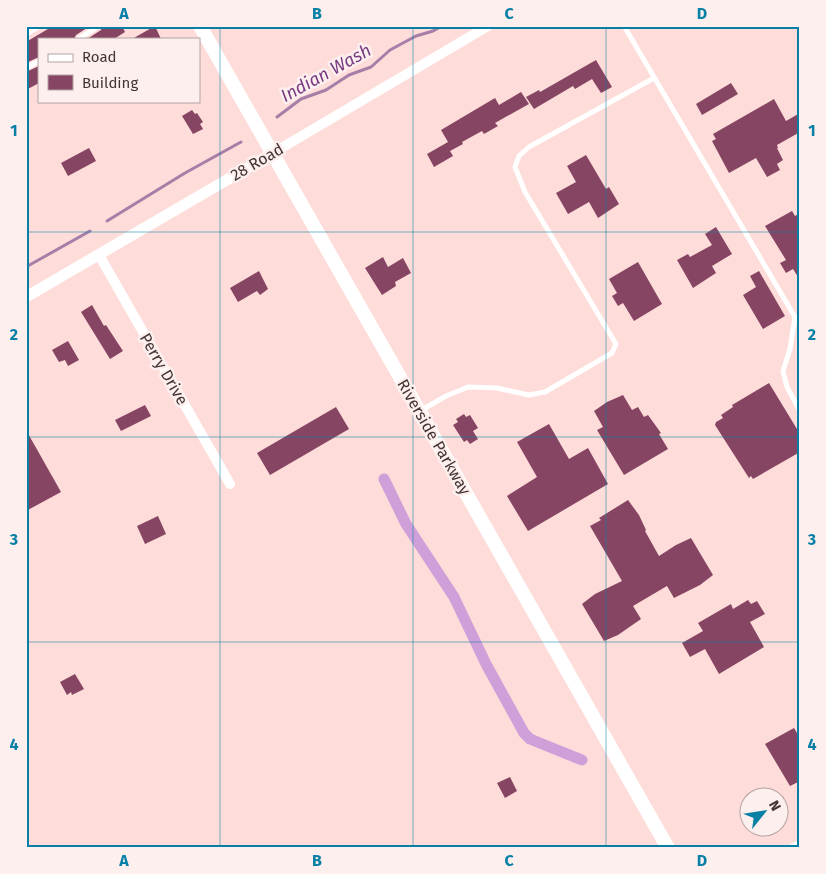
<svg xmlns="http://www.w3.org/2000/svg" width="826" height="874" viewBox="0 0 826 874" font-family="'Fira Sans',sans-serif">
<rect width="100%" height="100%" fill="#fedcd9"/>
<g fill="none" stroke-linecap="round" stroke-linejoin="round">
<!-- stream -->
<g stroke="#a47fa7" stroke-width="3">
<path d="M277 117 301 99 326 90 349 75 371 67 390 50 416 36 433 31 442 26"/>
<path d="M107 221 185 173 241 142"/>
<path d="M26 267 90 231"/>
</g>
<!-- canal -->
<path stroke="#cf9fd9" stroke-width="11" d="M384 479 406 524 454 597 486 664 524 733 530 739 582 760"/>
</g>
<!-- building -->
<g fill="#864563">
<path d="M53 26H90L76 35 74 39H39V57L26 63V42Z"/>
<path d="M103 26H122L125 32 114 39H87L101 30Z"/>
<path d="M155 26 161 39H132Z"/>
<path d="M596 60 612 87 601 93 592 79 575 89 573 86 534 109 526 97 539 90 540 92Z"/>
<path d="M39 66V83L26 90V72Z"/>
<path d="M731 83 738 94 702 115 696 104Z"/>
<path d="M521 92 529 104 495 123 498 126 484 134 482 131 462 142 463 144 450 151 453 156 434 167 427 154 448 142 441 130 495 98 499 105Z"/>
<path d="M774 99 786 121 800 113V132L777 145 778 148H777L783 160 777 164 780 170 767 177 756 158 729 173 712 141 716 139 713 134Z"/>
<path d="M192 110 195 114 197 113 203 122 200 124 203 129 193 134 182 116Z"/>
<path d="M89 148 96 161 68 176 61 163Z"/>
<path d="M586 155 606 189 609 187 619 204 598 218 589 202 568 214 556 193 576 182 567 166Z"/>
<path d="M792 211 795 216 800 213V280L793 269 786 273 780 263 786 260 765 226Z"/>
<path d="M716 227 732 254 712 266 716 273 693 288 677 260 688 254 690 257 712 245 705 234Z"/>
<path d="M383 257 388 267 403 258 411 273 395 282 396 286 382 295 365 268Z"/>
<path d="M638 262 662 304 634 321 623 303 618 306 612 296 617 293 609 279Z"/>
<path d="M259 271 268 289 260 295 257 291 238 302 230 288Z"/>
<path d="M759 271 785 316 763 329 743 295 756 287 750 276Z"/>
<path d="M92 305 104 326 106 325 123 351 110 359 81 312Z"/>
<path d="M68 341 79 360 68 366 65 360 59 362 52 350Z"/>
<path d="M769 383 800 434V452L753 479 751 476 749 478 715 425 716 422 723 418 721 415 733 407 732 405Z"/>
<path d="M623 395 632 410 638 407 644 417 648 415 661 433 659 434 668 449 624 475 597 430 603 427 594 411 607 402Z"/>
<path d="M145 405 151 416 121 431 115 420Z"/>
<path d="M336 407 349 429 270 475 257 453Z"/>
<path d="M464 414 466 417 470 415 478 428 473 431 478 439 470 444 467 440 464 442 453 425 458 422 456 419Z"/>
<path d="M549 424 569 459 588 448 608 484 528 531 507 496 537 477 517 442Z"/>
<path d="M26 430 61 492 26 511Z"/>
<path d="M628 500 639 515 646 530 645 531 659 556 676 545 691 538 713 575 700 585 674 598 667 586 633 606 641 619 618 635 604 641 582 604 595 594 622 581 590 526 601 520 599 518Z"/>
<path d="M158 516 166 534 145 544 137 526Z"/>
<path d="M748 600 751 604 757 601 765 614 750 622 764 647 719 674 705 649 690 657 682 643 703 631 698 623 731 604 733 609Z"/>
<path d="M75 674 84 689 72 695 71 692 67 695 60 682Z"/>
<path d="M794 728 800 738V781L790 786 765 744Z"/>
<path d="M510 777 517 791 505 798 497 783Z"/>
</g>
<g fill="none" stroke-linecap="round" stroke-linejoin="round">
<!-- service -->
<g stroke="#fff" stroke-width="5">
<path d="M624 26 795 317 790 349 783 371 787 387 800 411"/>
<path d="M26 34 40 26"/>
<path d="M78 39 99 26"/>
<path d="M26 68 39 61"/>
<path d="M420 411 446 396 468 387 497 388 529 395 545 392 612 353 616 344 525 192 515 167 519 156 529 147 654 78"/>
<path d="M789 848 800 842"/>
</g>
<!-- minor -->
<g stroke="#fff" stroke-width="10">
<path d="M273 153 488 26"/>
<path d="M99 255 230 484"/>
</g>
<!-- tertiary -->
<path stroke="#fff" stroke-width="11" d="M26 297 273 153"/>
<!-- secondary -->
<path stroke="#fff" stroke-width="14" d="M200 26 668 848"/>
</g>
<!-- grid -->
<path fill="none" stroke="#0880a6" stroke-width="1" stroke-opacity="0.55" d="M220 26V848M413 26V848M606 26V848M26 232H800M26 437H800M26 642H800"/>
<g text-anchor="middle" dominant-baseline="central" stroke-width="5" stroke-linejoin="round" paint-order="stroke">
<!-- street labels -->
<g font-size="16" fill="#413433" stroke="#fdefee">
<text transform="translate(257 162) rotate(-30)">28 Road</text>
<text transform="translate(164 369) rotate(60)">Perry Drive</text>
<text transform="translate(434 437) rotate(60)">Riverside Parkway</text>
</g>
<!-- water labels -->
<g font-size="18" font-style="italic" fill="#773c82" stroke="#fdefee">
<text transform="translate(326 73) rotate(-29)">Indian Wash</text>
</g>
</g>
<!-- border -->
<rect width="826" height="874" fill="none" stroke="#fdefee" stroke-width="55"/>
<!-- legend -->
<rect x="38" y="38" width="162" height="65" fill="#fdefee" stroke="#b2a4a3"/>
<rect x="48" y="54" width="25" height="8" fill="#ffffff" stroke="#b2a4a3"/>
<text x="82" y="62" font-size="15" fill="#413433">Road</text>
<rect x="48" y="75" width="25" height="15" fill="#864563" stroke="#b2a4a3"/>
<text x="82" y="88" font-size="15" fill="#413433">Building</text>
<!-- north arrow -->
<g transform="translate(764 812) rotate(60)"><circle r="24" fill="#fdefee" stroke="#b2a4a3"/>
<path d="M0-4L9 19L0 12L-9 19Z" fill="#0880a6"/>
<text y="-8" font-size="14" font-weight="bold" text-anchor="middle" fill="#413433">N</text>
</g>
<rect x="28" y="28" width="770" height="818" fill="none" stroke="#0880a6" stroke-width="2"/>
<g font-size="16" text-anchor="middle" font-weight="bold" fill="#0880a6">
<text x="124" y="19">A</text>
<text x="317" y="19">B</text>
<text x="509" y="19">C</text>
<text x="702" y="19">D</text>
<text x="14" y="136">1</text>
<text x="812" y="136">1</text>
<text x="14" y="340">2</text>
<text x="812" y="340">2</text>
<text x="14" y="545">3</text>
<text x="812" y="545">3</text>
<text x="14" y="750">4</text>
<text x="812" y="750">4</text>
<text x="124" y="866">A</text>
<text x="317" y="866">B</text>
<text x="509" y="866">C</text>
<text x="702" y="866">D</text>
</g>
</svg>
